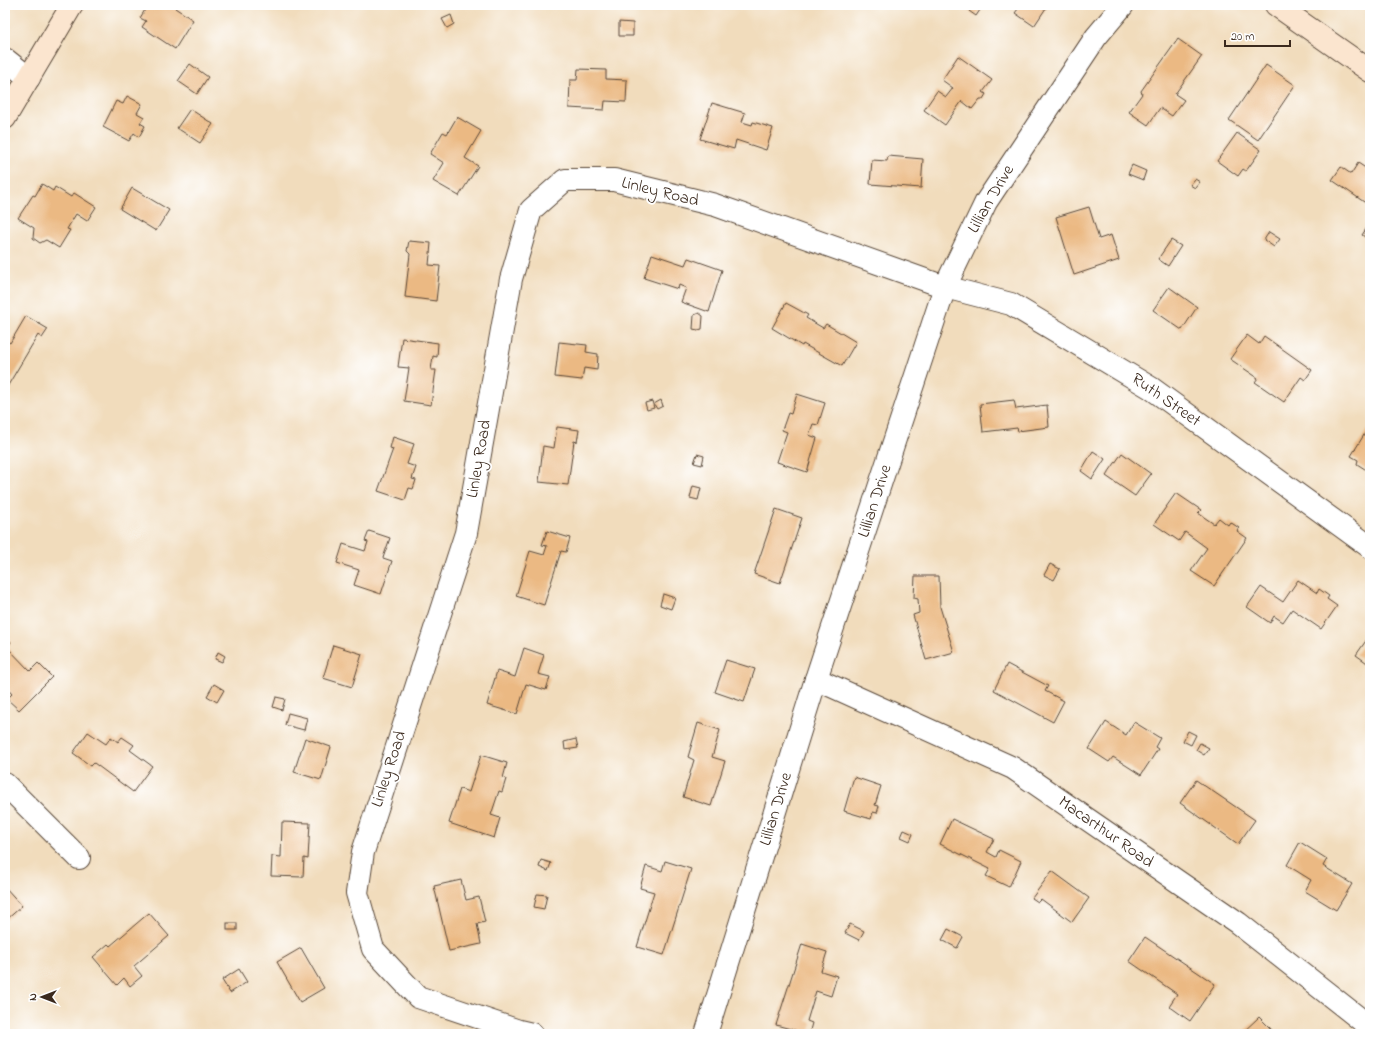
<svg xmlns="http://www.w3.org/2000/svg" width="1375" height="1039" viewBox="0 0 1375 1039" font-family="'Indie Flower',sans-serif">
<rect width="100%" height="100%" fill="#fff"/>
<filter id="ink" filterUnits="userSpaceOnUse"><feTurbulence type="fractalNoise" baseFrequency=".025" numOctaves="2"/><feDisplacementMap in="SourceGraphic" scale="8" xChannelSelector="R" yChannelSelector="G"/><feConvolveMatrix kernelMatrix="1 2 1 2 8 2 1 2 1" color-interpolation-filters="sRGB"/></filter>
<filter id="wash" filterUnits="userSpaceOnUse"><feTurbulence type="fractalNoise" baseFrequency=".012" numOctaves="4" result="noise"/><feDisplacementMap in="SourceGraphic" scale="16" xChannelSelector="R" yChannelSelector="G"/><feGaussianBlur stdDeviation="0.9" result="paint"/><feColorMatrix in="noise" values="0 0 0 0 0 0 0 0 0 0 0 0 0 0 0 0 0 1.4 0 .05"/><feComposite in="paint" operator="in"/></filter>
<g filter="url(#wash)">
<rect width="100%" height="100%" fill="#f1dcbc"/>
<g id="blocks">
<!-- building -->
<g fill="#ebb983">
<path d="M148 5H177L175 8 193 20 175 49 142 27 146 21 140 18Z"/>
<path d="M973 5H978L982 7 976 16 969 11Z"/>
<path d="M1021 5H1048L1034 26 1015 13Z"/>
<path d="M451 15 454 24 447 28 442 19Z"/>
<path d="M619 22 633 23V36H619Z"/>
<path d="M1178 39 1202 56 1175 94 1184 100 1172 116 1160 108 1148 125 1129 112 1142 94 1141 91Z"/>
<path d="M958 56 992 80 983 92 986 94 983 99H980L972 109 962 101 945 125 924 110 937 91 946 97 953 88 942 80Z"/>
<path d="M190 64 208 77 197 94 178 81Z"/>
<path d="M1266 65 1295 85 1258 140 1229 120Z"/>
<path d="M578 69 606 70V79L627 80 626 102 605 101 604 110 569 108 570 80H577Z"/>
<path d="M127 96 142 104 137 113 144 117 140 123 145 126 139 137 134 133 129 141 103 127 116 101 123 104Z"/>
<path d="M712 103 745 113 742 122 752 125 753 122 773 128 766 150 736 140 734 149 700 139Z"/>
<path d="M190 109 213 124 200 143 177 128Z"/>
<path d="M457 117 481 131 465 158 478 166 459 196 433 181 444 163 430 154 443 132 447 134Z"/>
<path d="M1237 133 1261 150 1246 171 1243 169 1238 176 1217 161Z"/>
<path d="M888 156 923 159 921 188 870 184 872 160 887 161Z"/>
<path d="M1358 163 1370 171V206L1332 180 1341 167 1351 174Z"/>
<path d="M1132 165 1146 171 1143 180 1128 174Z"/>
<path d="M1195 179 1200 182 1195 188 1190 185Z"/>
<path d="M42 184 53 191 55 187 71 197 74 193 96 207 87 221 76 214 67 229 70 230 59 248 46 240 40 243 33 238 34 228 18 218 33 195 35 196Z"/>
<path d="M132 188 169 210 156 231 120 209Z"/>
<path d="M1089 207 1099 239 1111 235 1119 260 1074 275 1056 217Z"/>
<path d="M1370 223V240L1362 235Z"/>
<path d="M1269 232 1280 239 1274 247 1264 240Z"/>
<path d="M1171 240 1181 246 1168 266 1158 259Z"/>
<path d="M409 241 431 243 429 265 440 266 436 301 405 297 410 254 407 251Z"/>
<path d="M652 254 685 265 688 258 722 270 709 312 681 302 686 288 679 285 678 289 644 278Z"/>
<path d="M1169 287 1197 307 1182 330 1153 310Z"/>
<path d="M786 303 808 315 806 318 823 328 826 324 856 342 842 366 803 344 802 346 772 328Z"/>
<path d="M699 313 703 316 702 329 698 330 693 329 694 315Z"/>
<path d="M26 316 48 329 42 338 38 335 7 387 5 386V340L10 343Z"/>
<path d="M1247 335 1259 344 1264 336 1312 370 1305 380 1301 377 1284 402 1255 382 1258 378 1230 359Z"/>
<path d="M402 338 438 343 437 357 433 356 431 370H436L431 405 404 401 409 368 398 367Z"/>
<path d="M559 342 587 345 586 352 598 354 597 370 584 368 582 380 555 377Z"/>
<path d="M797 394 825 403 818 425 813 424 809 435 817 438 807 472 777 462 787 432 782 430 788 413 791 414Z"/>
<path d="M661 400 663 406 657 409 654 404Z"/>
<path d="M1014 400 1016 409 1047 405 1049 427 1018 431 1017 428 983 432 980 404Z"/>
<path d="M652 401 654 408 647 410 645 403Z"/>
<path d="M557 427 579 430 577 442 574 441 568 485 539 482 543 446 554 448Z"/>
<path d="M1367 430 1370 432V468L1368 471 1357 464 1358 460 1351 456Z"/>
<path d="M393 437 414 444 407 464 416 467 412 479 416 480 413 489 409 488 405 500 378 491 393 449 390 448Z"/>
<path d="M1093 451 1105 459 1092 479 1081 471Z"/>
<path d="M1122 453 1151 474 1135 496 1106 476Z"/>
<path d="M697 454 704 456 702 465 694 463Z"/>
<path d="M693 486 701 488 698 500 690 498Z"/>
<path d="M1176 493 1201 510 1198 513 1214 524 1219 518 1228 525 1230 522 1239 528 1237 531 1247 538 1214 586 1191 571 1207 548 1185 532 1179 541 1154 524Z"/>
<path d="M776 509 802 518 780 583 754 574Z"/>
<path d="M369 531 390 538 383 558 392 561 381 594 354 585 359 570 337 563 343 544 365 551 368 542 365 541Z"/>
<path d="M547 531 570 538 566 552 561 551 544 605 516 596 530 551 544 555 547 546 542 545Z"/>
<path d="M1050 564 1060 569 1054 580 1044 575Z"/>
<path d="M915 576H939L940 607 954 652 926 660 913 615 919 613 918 599 914 598Z"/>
<path d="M1298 580 1317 593 1319 589 1329 596 1327 599 1337 606 1321 629 1292 609 1283 622 1274 616 1270 623 1247 607 1261 587 1283 602Z"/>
<path d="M663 594 675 598 671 609 660 605Z"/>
<path d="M1370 635V665L1356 655Z"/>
<path d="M5 636 11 642 7 647 30 671 38 663 52 677 19 710 7 699 12 694 5 686Z"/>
<path d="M333 645 362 654 352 687 323 678Z"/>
<path d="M524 648 544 655 538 674 550 677 546 690 526 684 517 714 487 705 497 671 515 677Z"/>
<path d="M218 652 225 656 222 662 215 659Z"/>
<path d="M726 660 755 669 744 702 715 692Z"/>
<path d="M1007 664 1048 686 1045 691 1064 701 1053 722 994 690Z"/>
<path d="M214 684 224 690 217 702 207 696Z"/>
<path d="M276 697 285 699 282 710 273 707Z"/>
<path d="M288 713 307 718 304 730 285 725Z"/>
<path d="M1106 722 1126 735 1134 722 1160 738 1155 747 1158 749 1141 775 1113 757 1109 762 1089 749Z"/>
<path d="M698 723 720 730 712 757 725 761 711 806 683 797 694 760 688 757Z"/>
<path d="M1188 731 1196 735 1191 745 1183 741Z"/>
<path d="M88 732 106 744 111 737 118 742 122 737 134 745 130 750 152 766 133 792 94 763 91 766 73 753Z"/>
<path d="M305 738 331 747 321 780 294 772Z"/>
<path d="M576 739 578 748 565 750 564 742Z"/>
<path d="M1200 743 1209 748 1204 755 1196 750Z"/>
<path d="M481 755 507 763 503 778 506 779 502 792 499 791 491 815 500 818 494 838 449 823 460 789 469 792Z"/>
<path d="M854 777 881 786 875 805 879 806 877 813 873 812 871 819 844 811Z"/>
<path d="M1196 780 1255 820 1238 844 1180 803Z"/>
<path d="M952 819 994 839 987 852 996 857 999 850 1021 861 1009 887 986 876 990 869 940 844Z"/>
<path d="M282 822 310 823 308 859 304 858 303 877 271 876 272 856 281 857Z"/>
<path d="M904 830 913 834 910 841 901 837Z"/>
<path d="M1300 842 1327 859 1323 866 1352 884 1336 910 1305 891 1311 880 1287 865Z"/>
<path d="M541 860 551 863 548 871 539 867Z"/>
<path d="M665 861 691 869 664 955 637 947 654 892 640 888 646 866 662 871Z"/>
<path d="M1052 871 1089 898 1072 922 1041 899 1038 902 1032 898Z"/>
<path d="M461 880 466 900 479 897 485 922 477 924 481 944 449 951 434 886Z"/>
<path d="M5 887 22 906 5 921Z"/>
<path d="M537 894 547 895 544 909 534 907Z"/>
<path d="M149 913 169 936 134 966 142 976 130 986 124 978 117 985 93 957 108 944 110 946Z"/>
<rect x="227" y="923" width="10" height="7"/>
<path d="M850 924 864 931 859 940 845 933Z"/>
<path d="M948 929 963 937 957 948 942 940Z"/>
<path d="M1145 937 1215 984 1190 1021 1169 1006 1177 994 1129 961Z"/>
<path d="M802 944 827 952 821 971 837 976 831 996 816 991 807 1021 812 1023 809 1034 776 1025Z"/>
<path d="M301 948 324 988 300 1002 277 962Z"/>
<path d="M239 969 247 982 230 993 222 980Z"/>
<path d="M1259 1017 1275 1033 1278 1031 1281 1034H1241Z"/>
</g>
</g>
</g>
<g filter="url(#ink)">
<use href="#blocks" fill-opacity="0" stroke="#564536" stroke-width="1"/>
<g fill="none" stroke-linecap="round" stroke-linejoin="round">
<defs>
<g id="street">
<path d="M5 59 29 78"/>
<path d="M816 679 1013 768 1238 923 1370 1027"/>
<path d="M5 784 79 858"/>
<path d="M532 1034 519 1031 418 997 373 949 357 893 363 852 466 533 511 279 531 210 565 180H614L715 205 945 287 1011 304 1151 388 1370 547"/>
<path d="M706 1034 816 679 945 287 986 202 1096 37 1123 5"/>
</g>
<g id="secondary">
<path d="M1276 5 1370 71"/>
<path d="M5 118 72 5"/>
</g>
</defs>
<!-- street casing -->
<use href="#street" stroke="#564536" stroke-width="24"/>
<!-- secondary casing -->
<use href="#secondary" stroke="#564536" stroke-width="24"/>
<!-- street -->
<use href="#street" stroke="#fff" stroke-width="22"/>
<!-- secondary -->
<use href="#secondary" stroke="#fbe5cf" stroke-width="22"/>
</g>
</g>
<g text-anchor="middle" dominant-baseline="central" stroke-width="3.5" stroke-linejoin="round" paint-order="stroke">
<!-- street labels -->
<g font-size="17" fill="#3b2a1e" stroke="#fff">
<text transform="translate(660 192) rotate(14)">Linley Road</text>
<text transform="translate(991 199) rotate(-60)">Lillian Drive</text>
<text transform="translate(1166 400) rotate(35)">Ruth Street</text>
<text transform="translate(479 459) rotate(-80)">Linley Road</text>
<text transform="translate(875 501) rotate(-72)">Lillian Drive</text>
<text transform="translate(389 769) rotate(-72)">Linley Road</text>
<text transform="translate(776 809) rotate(-73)">Lillian Drive</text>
<text transform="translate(1106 832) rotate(35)">Macarthur Road</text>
</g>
</g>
<!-- margin -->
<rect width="1375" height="1039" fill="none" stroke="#fff" stroke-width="20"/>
<!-- north arrow -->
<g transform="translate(42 997) rotate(270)" stroke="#ffffff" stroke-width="3" paint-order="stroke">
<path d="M0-3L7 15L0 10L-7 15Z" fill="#3b2a1e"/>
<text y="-6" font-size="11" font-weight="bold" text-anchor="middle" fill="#3b2a1e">N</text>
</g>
<!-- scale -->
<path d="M1225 40v6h65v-6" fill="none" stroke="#3b2a1e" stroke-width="2"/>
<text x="1231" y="40" font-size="12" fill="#3b2a1e" stroke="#ffffff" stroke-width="3" paint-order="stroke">20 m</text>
</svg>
